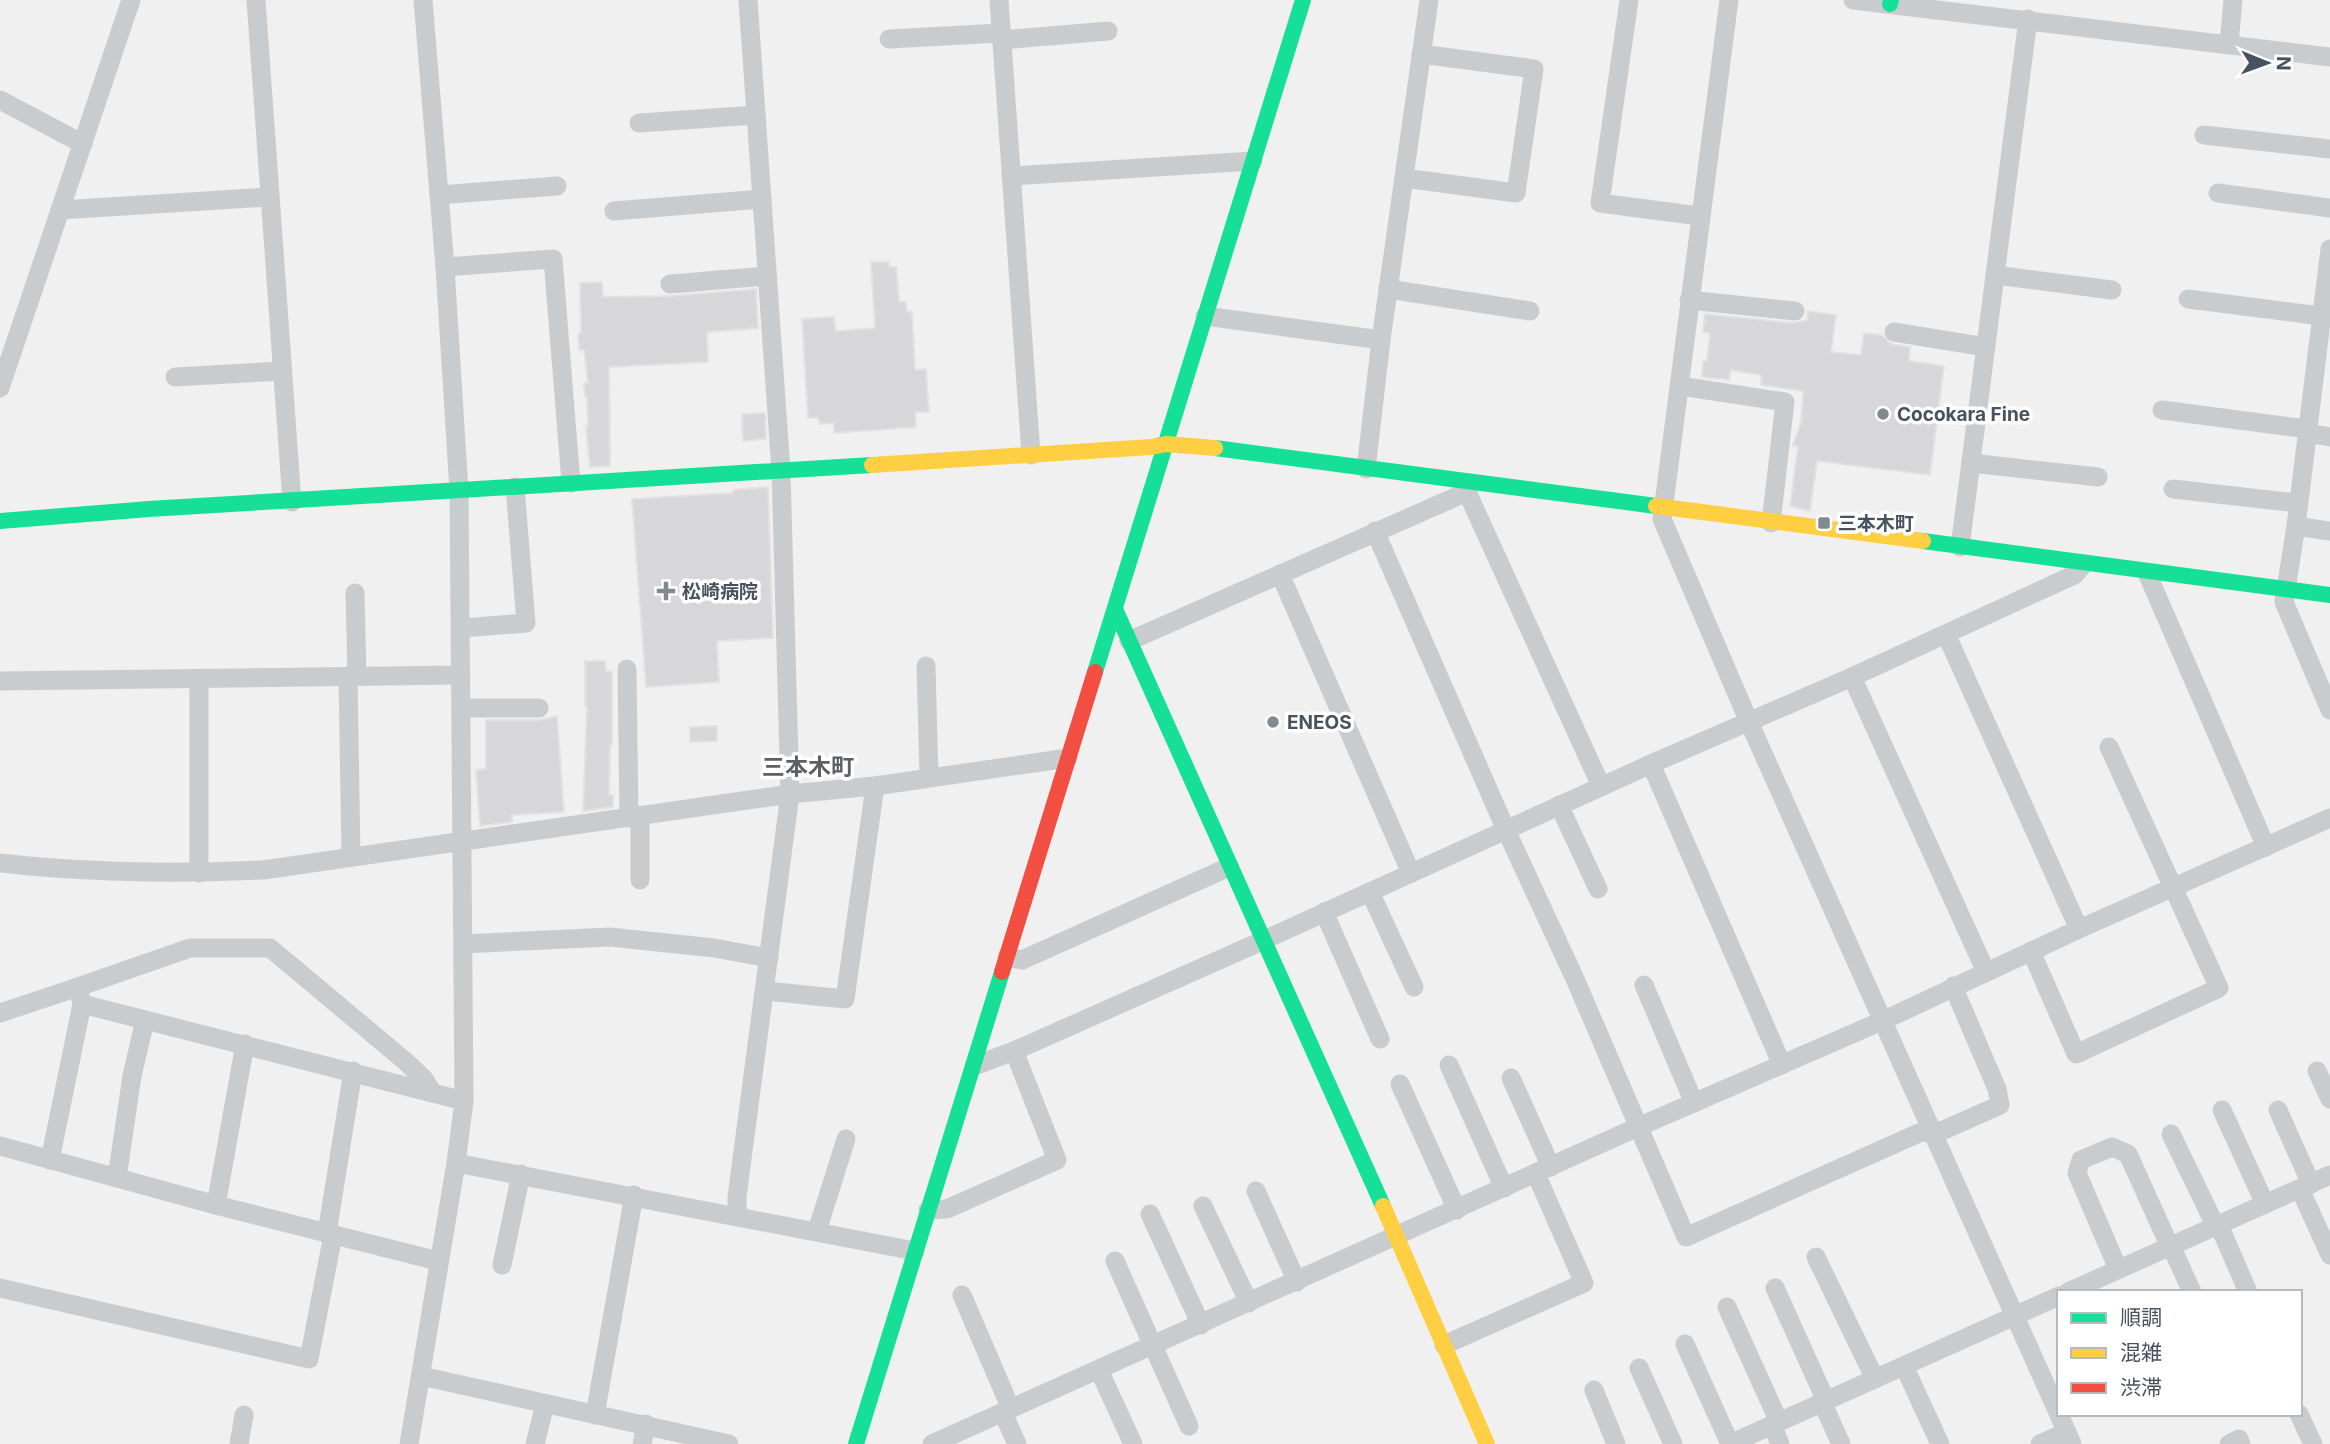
<svg xmlns="http://www.w3.org/2000/svg" width="2330" height="1444" viewBox="0 0 2330 1444" font-family="Inter,'Noto Sans JP',sans-serif">
<rect width="100%" height="100%" fill="#f1f0f0"/>
<!-- building -->
<g fill="#d7d7d9" stroke="#e2e2e3" stroke-width="2">
<path d="M871 262H889V267H896L899 301 906 302 907 311 912 312 915 370 926 369 929 412H915L916 427 834 433V423L820 424 818 418H808L802 319 834 317 836 331 875 328Z"/>
<path d="M602 282 603 297 671 296 756 289 758 328 707 332 708 362 609 367 610 466 590 467 586 426H588L587 397H585L584 383H588L584 350H579L578 334 581 333 580 283Z"/>
<path d="M1808 311 1836 315 1831 352 1861 355 1864 333 1882 335 1891 344 1910 347 1909 361 1944 366 1930 475 1817 461 1810 511 1790 506 1798 446H1793L1801 422 1803 391 1761 385V375L1731 370 1729 380 1702 377 1703 361H1707L1710 333 1703 332 1705 314 1794 323 1807 320Z"/>
<path d="M765 413 766 439 743 441 742 414Z"/>
<path d="M768 487 773 638 717 641 719 682 646 687 632 499 733 493V490Z"/>
<path d="M585 661H605L606 671H612V745H610L609 795H613V807L583 811 587 706H585Z"/>
<path d="M557 716 564 812 512 815V822L480 826 476 770 486 769V720H539Z"/>
<path d="M717 726V741L690 742V727Z"/>
</g>
<g fill="none" stroke-linecap="round" stroke-linejoin="round">
<!-- street -->
<g stroke="#c9cccf" stroke-width="19">
<path d="M256 0 292 502"/>
<path d="M999 0 1031 455"/>
<path d="M1629 0 1600 203 1699 216"/>
<path d="M1729 0 1662 519 1749 722 2072 1444"/>
<path d="M1853 0 2330 57"/>
<path d="M889 39 1001 33"/>
<path d="M1002 40 1108 31"/>
<path d="M2229 44 2233 0"/>
<path d="M0 100 83 144"/>
<path d="M639 123 756 115"/>
<path d="M2204 135 2330 149"/>
<path d="M1011 176 1253 161"/>
<path d="M1404 178 1516 193 1534 69 1421 54"/>
<path d="M2218 193 2330 208"/>
<path d="M439 195 557 186"/>
<path d="M60 210 269 197"/>
<path d="M614 211 762 199"/>
<path d="M2330 249 2296 526 2284 602 2330 710"/>
<path d="M445 267 553 259 571 483"/>
<path d="M1995 275 2112 290"/>
<path d="M670 284 767 276"/>
<path d="M1388 289 1530 311"/>
<path d="M2188 299 2321 316"/>
<path d="M1689 300 1795 311"/>
<path d="M1205 316 1381 340"/>
<path d="M1894 332 1986 347"/>
<path d="M175 377 282 371"/>
<path d="M1680 386 1785 402 1771 523"/>
<path d="M0 388 131 0"/>
<path d="M2162 410 2307 429"/>
<path d="M2306 433 2330 437"/>
<path d="M1971 463 2098 477"/>
<path d="M1366 469 1381 340 1429 0"/>
<path d="M2173 489 2297 503"/>
<path d="M1467 492 1601 786"/>
<path d="M2296 526 2330 531"/>
<path d="M1375 531 1506 830 1575 979 1686 1237 1919 1133 1944 1130 2000 1105 1997 1089 1953 986"/>
<path d="M1960 547 2028 19"/>
<path d="M2147 573 2266 847"/>
<path d="M1280 574 1411 873"/>
<path d="M355 593 357 676"/>
<path d="M461 628 526 623 515 487"/>
<path d="M1946 634 2079 929"/>
<path d="M1129 641 1467 492 1470 483"/>
<path d="M926 666 929 777"/>
<path d="M627 669 629 818"/>
<path d="M348 676 351 857"/>
<path d="M1852 677 1986 972"/>
<path d="M0 681 461 675"/>
<path d="M461 708H539"/>
<path d="M1651 764 1782 1065"/>
<path d="M1559 805 1598 889"/>
<path d="M640 816V880"/>
<path d="M0 863C87 873 176 874 263 870L790 794 875 786 1068 758"/>
<path d="M199 873V679"/>
<path d="M1370 892 1414 987"/>
<path d="M1324 912 1380 1039"/>
<path d="M463 944 610 937 714 948 769 958"/>
<path d="M2031 951 2076 1054 2219 988 2109 747"/>
<path d="M1007 957 1022 960 1229 867"/>
<path d="M1644 985 1694 1103"/>
<path d="M78 987 190 948H270L405 1061 424 1079 432 1092"/>
<path d="M766 991 845 999 875 786"/>
<path d="M0 1013 78 987 82 1004 464 1101"/>
<path d="M1449 1065 1504 1188"/>
<path d="M974 1066 1014 1051 1262 941 1651 764 1852 677 2074 575 2084 564"/>
<path d="M2317 1071 2330 1099"/>
<path d="M1511 1078 1551 1167"/>
<path d="M1400 1084 1457 1210"/>
<path d="M2222 1110 2265 1204"/>
<path d="M2278 1110 2311 1184"/>
<path d="M2171 1134 2216 1227"/>
<path d="M0 1146 216 1205 438 1261"/>
<path d="M50 1160 82 1004"/>
<path d="M456 1163 915 1251"/>
<path d="M117 1178 132 1076 145 1020"/>
<path d="M2300 1189 2330 1255"/>
<path d="M1256 1191 1297 1282"/>
<path d="M216 1205 245 1044"/>
<path d="M1203 1206 1249 1303"/>
<path d="M928 1210 947 1209 1057 1160 1014 1051"/>
<path d="M1150 1214 1201 1325"/>
<path d="M737 1215V1197L790 794 781 471 748 0"/>
<path d="M2219 1225 2248 1292"/>
<path d="M817 1231 846 1139"/>
<path d="M327 1233 353 1071"/>
<path d="M2171 1246 2192 1292"/>
<path d="M1816 1257 1875 1379"/>
<path d="M1115 1261 1189 1426"/>
<path d="M502 1265 521 1174"/>
<path d="M2118 1269 2077 1173 2081 1160 2112 1147 2128 1154 2170 1247"/>
<path d="M0 1288 309 1359 333 1235"/>
<path d="M1775 1288 1826 1401"/>
<path d="M2068 1292 2330 1175"/>
<path d="M962 1295 1011 1409"/>
<path d="M1727 1307 1779 1422"/>
<path d="M1685 1344 1730 1444"/>
<path d="M1444 1345 1584 1283 1536 1174"/>
<path d="M1904 1366 1940 1444"/>
<path d="M1639 1368 1673 1444"/>
<path d="M1099 1370 1133 1444"/>
<path d="M421 1376 729 1444"/>
<path d="M1594 1390 1616 1444"/>
<path d="M1822 1402 1841 1444"/>
<path d="M1003 1413 1017 1444"/>
<path d="M2299 1414 2313 1444"/>
<path d="M595 1415 634 1195"/>
<path d="M1772 1425 1780 1444"/>
<path d="M239 1444 244 1415"/>
<path d="M409 1444 456 1163 464 1101 459 491 445 267 423 0"/>
<path d="M535 1444 545 1404"/>
<path d="M642 1444 646 1424"/>
<path d="M932 1444 1638 1127 1882 1021 2079 929 2330 818"/>
<path d="M1730 1444 2059 1296"/>
<path d="M2040 1444 2067 1432"/>
<path d="M2229 1444 2239 1439 2241 1444"/>
</g>
<!-- fast -->
<g stroke="#16e098" stroke-width="16">
<path d="M1890 4 1891 0"/>
<path d="M1215 448 1656 506"/>
<path d="M0 521 149 509 872 465"/>
<path d="M1923 541 2330 595"/>
<path d="M1115 609 1383 1206"/>
<path d="M1095 672 1303 0"/>
<path d="M856 1444 1002 972"/>
</g>
<!-- slow -->
<g stroke="#ffcf43" stroke-width="16">
<path d="M872 465 1151 447 1166 444 1215 448"/>
<path d="M1656 506 1923 541"/>
<path d="M1383 1206 1487 1444"/>
</g>
<!-- jam -->
<path stroke="#f24e42" stroke-width="16" d="M1002 972 1095 672"/>
</g>
<!-- markers -->
<g fill="#828a91" stroke="#fff" stroke-width="2.5">
<circle cx="1883" cy="414" r="7"/>
<rect x="1817" y="516" width="14" height="14" rx="3.5"/>
<path d="M662.5 580.5h7v7h7v7h-7v7h-7v-7h-7v-7h7z"/>
<circle cx="1273" cy="722" r="7"/>
</g>
<g text-anchor="middle" dominant-baseline="central" stroke-width="7" stroke-linejoin="round" paint-order="stroke">
<!-- poi labels -->
<g font-size="19" font-weight="bold" fill="#46535e" stroke="#fff" text-anchor="start">
<text x="1897" y="414">Cocokara Fine</text>
<text x="1838" y="523">三本木町</text>
<text x="682" y="591">松崎病院</text>
<text x="1287" y="722">ENEOS</text>
</g>
<!-- quarter labels -->
<g font-size="23" font-weight="bold" fill="#5b6065" stroke="#fff">
<text x="808" y="767">三本木町</text>
</g>
</g>
<!-- legend -->
<rect x="2057" y="1290" width="245" height="126" fill="#ffffff" stroke="#b5babf" stroke-width="2"/>
<rect x="2071" y="1313" width="35" height="10" fill="#16e098" stroke="#b5babf" stroke-width="2"/>
<text x="2120" y="1325" font-size="21" fill="#46535e">順調</text>
<rect x="2071" y="1348" width="35" height="10" fill="#ffcf43" stroke="#b5babf" stroke-width="2"/>
<text x="2120" y="1360" font-size="21" fill="#46535e">混雑</text>
<rect x="2071" y="1383" width="35" height="10" fill="#f24e42" stroke="#b5babf" stroke-width="2"/>
<text x="2120" y="1395" font-size="21" fill="#46535e">渋滞</text>
<!-- north arrow -->
<g transform="translate(2267 63) rotate(91)" stroke="#ffffff" stroke-width="5" paint-order="stroke">
<path d="M0-5L12 26L0 18L-12 26Z" fill="#46535e"/>
<text y="-10" font-size="19" font-weight="bold" text-anchor="middle" fill="#46535e">N</text>
</g>
</svg>
